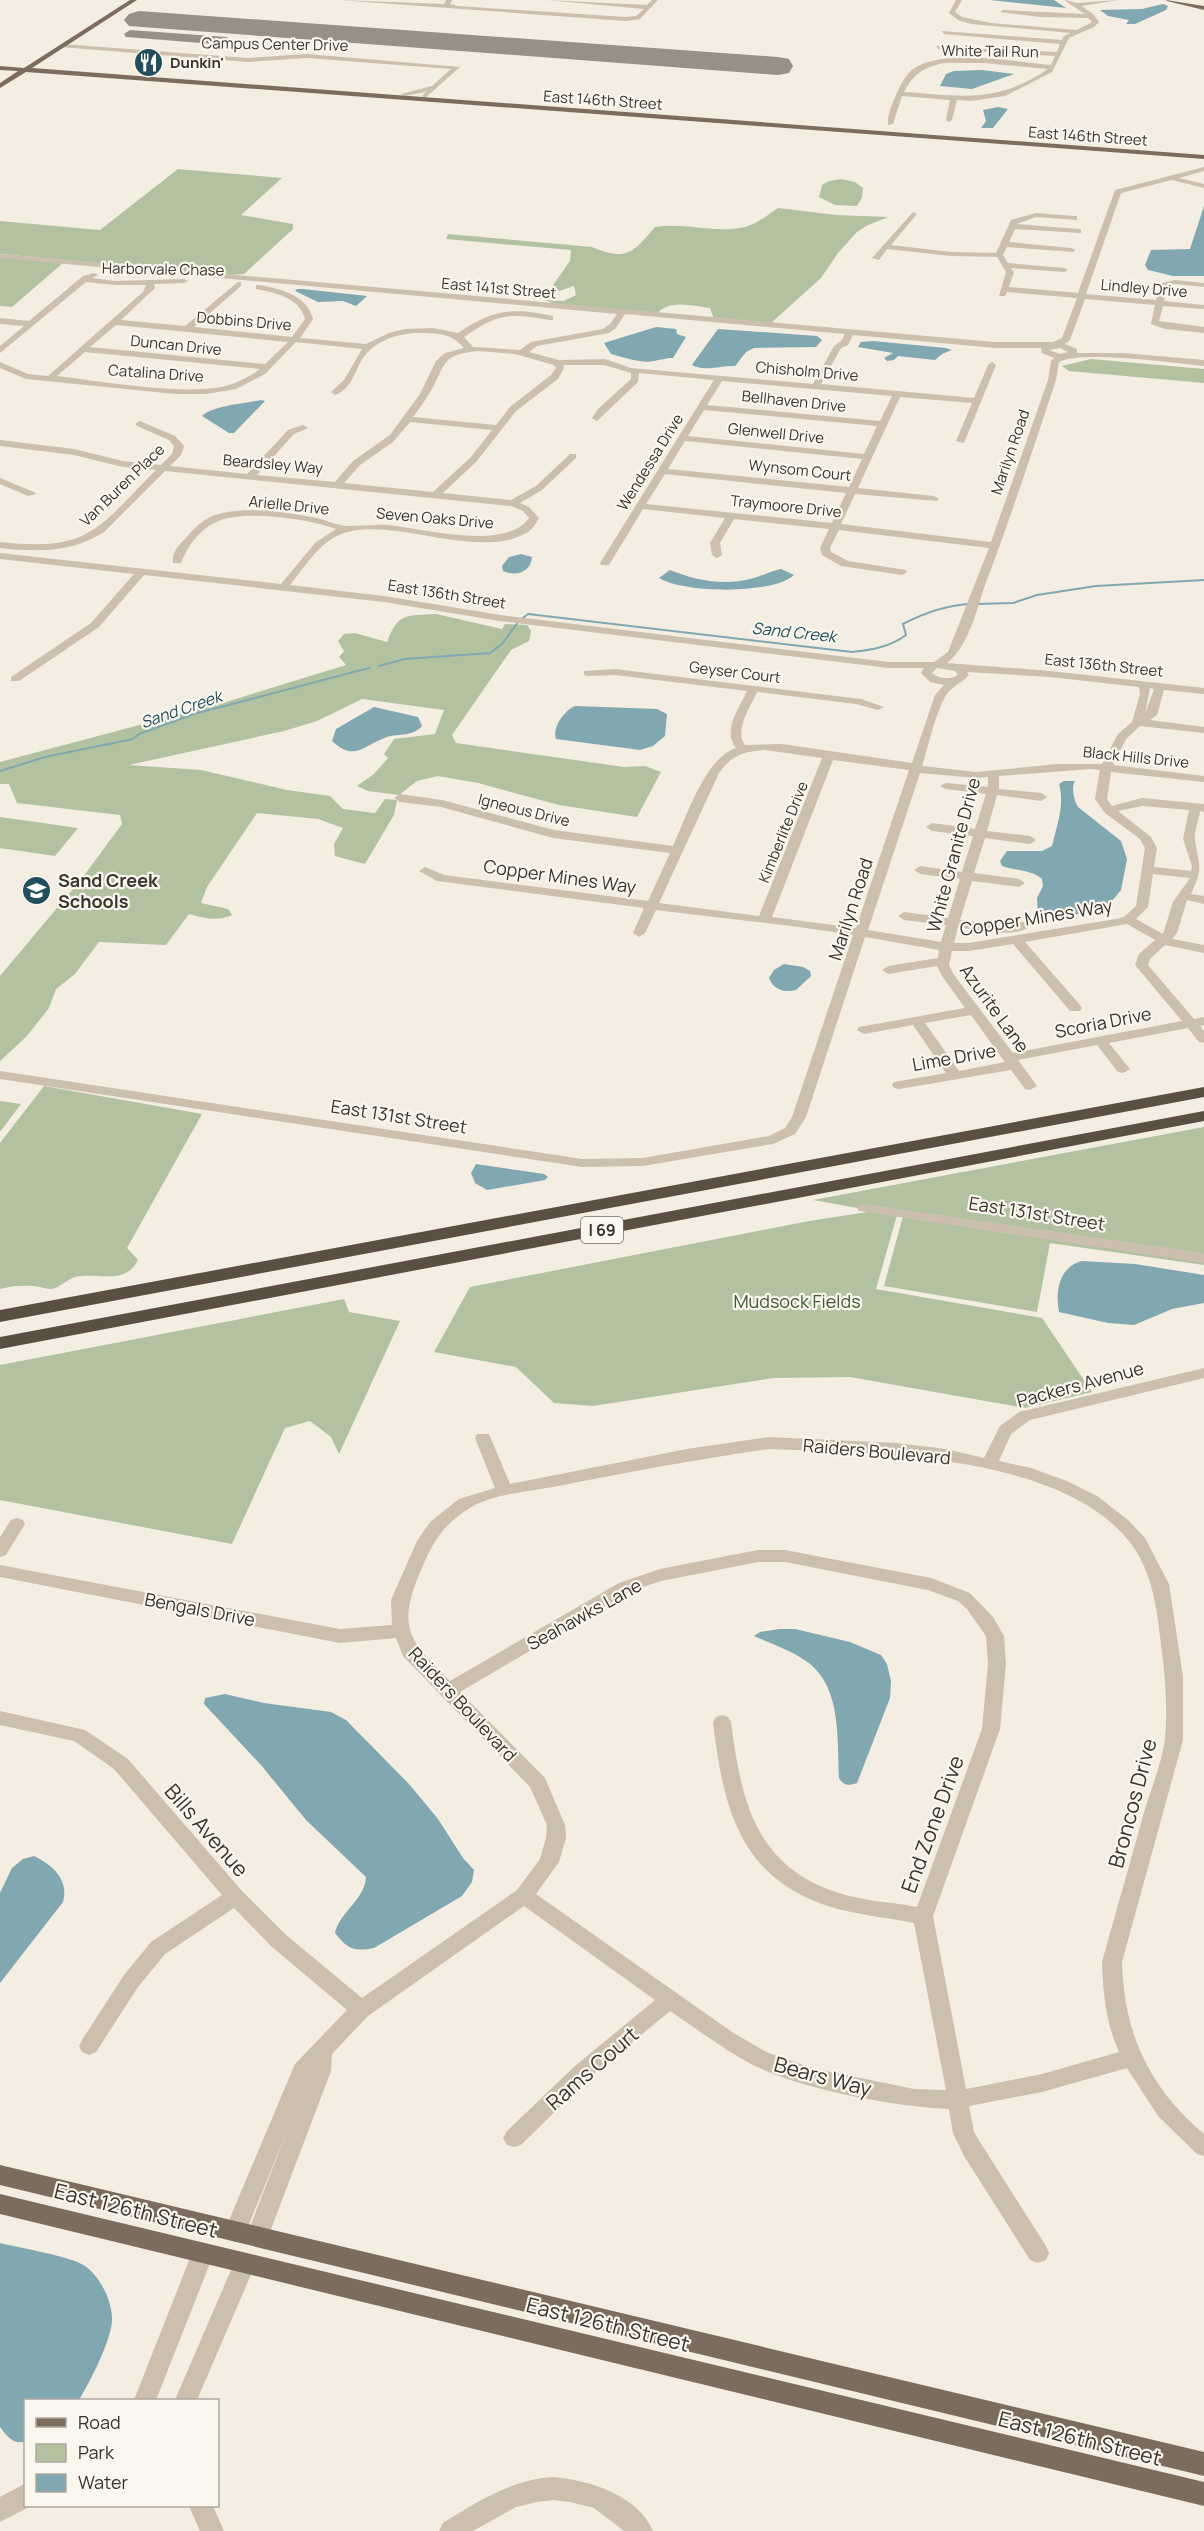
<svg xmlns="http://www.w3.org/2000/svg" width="1204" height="2531" viewBox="0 0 1204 2531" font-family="Manrope,sans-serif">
<rect width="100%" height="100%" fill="#f3ede2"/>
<!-- green -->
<g fill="#b2c2a1">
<path d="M178 169 282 178 241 215 293 224V229L244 274 229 275 0 254V221L100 230Z"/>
<path d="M841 179 855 182 863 188 862 198 857 206 835 205 819 197 822 185 829 181Z"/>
<path d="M778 208 836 215 888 217 866 226 857 232 838 253 821 278 771 323 714 319 710 308C693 306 669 299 657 314L559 305 544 300 564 301 576 295 574 286 553 293 551 288 570 261 571 250 446 239 448 234 592 247C626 261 632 254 655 227 685 222 715 234 745 227 757 224 768 215 778 208Z"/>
<path d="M0 257 63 263 12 307 0 306Z"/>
<path d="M1091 359 1204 369V383L1069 371 1062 366Z"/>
<path d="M436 614 502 629 505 624 527 625 531 631 529 641 511 650 452 735 456 743 624 767 645 766 661 772 637 817 559 805 478 783 438 776 417 781 399 795 368 791 357 786 374 774 388 758 384 754 394 739 435 734 444 710 362 699 317 721 284 731 129 765 201 770 287 790 330 796 343 809 375 813 385 799 397 800 394 815 365 864 335 856 334 844 343 828 318 819 257 813 207 887 201 903 228 909 232 915C217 922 204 918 189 914L166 945 99 942 75 974 56 989 49 1008 26 1037 0 1061V976L83 877 122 824 120 815 17 803 9 784H0V762L226 702 346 665 339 657 344 651 338 641 344 634 355 633 387 642C398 612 407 616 436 614Z"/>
<path d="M0 817 78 828 55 856 0 848Z"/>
<path d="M44 1086 202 1114 127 1248 138 1260C125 1286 97 1272 75 1277 66 1280 60 1288 51 1289 45 1289 39 1286 33 1286 22 1285 10 1286 0 1289V1143Z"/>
<path d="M0 1101 21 1104 0 1132Z"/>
<path d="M1204 1127V1265L1050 1243 1037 1312 884 1286 903 1216 897 1215 876 1289 1042 1318 1092 1392 1025 1408 850 1377 774 1378 593 1406 554 1403 516 1367 434 1352 470 1287 809 1221 874 1211 813 1200Z"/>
<path d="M344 1299 349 1312 400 1321 339 1454 331 1437 310 1421 285 1428 232 1544 0 1500V1365Z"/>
</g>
<!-- water -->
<g fill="#81a7b0">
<path d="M990 0H1054L1066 8Z"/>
<path d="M1163 4 1168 6 1166 10 1135 24H1126L1129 20 1108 16 1100 10 1142 9Z"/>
<path d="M982 70 1014 74 972 89 940 86 946 74 954 71Z"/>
<path d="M998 107 1008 109 993 128H981L986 121 983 110Z"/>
<path d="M1204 206V276H1173L1148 270 1145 265 1151 250 1190 249Z"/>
<path d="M297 289H303L367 296 356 306 343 301 318 302 295 291Z"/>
<path d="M656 327 676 329 677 334 686 337 673 358C665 358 661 360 654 361 643 364 622 357 611 354L604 343Z"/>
<path d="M718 329 817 336 822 340 816 347 754 348 746 352 735 366C721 365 705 372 692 365L694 362Z"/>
<path d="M873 341 946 348 952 350 942 354 935 360 898 356 894 360 887 361 884 358 893 353 858 347 861 342Z"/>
<path d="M261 400 265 401 234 433H229L202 416C211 406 247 403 261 400Z"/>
<path d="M521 554 532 557C531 572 516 577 503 571L502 566 509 557Z"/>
<path d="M781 569 794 575C772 595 683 593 659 578L670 570C694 580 724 586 750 579 761 577 770 571 781 569Z"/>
<path d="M575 706 657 709 667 714 665 736 653 746 640 750 556 739C552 727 564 711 575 706Z"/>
<path d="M374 707 418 717 422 726C412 737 400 733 387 737 365 744 355 763 332 741L336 729Z"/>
<path d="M1064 781H1075C1071 787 1074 801 1078 807L1121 841 1127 859 1121 890 1107 907 1074 915 1038 916 1037 898 1043 886 1042 879C1031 869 1015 871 1002 866L1000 861 1007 851H1042L1052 846C1057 825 1065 805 1059 784Z"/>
<path d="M784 964 803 967 810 971 811 976 796 990C784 993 774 990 769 978L774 970Z"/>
<path d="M476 1164 544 1174 548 1177 545 1180 487 1190 475 1183 471 1173Z"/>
<path d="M1082 1261 1135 1264 1204 1275V1303L1172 1309 1134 1325 1108 1323 1059 1312C1055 1291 1059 1267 1082 1261Z"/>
<path d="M779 1629H795L850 1642 881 1655 887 1664 891 1681 890 1698 857 1783C848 1786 844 1786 839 1778 837 1741 842 1689 809 1663 793 1651 772 1644 754 1636L760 1632Z"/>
<path d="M225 1694 264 1703 331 1712 346 1720 409 1784 438 1819 463 1858 474 1870 472 1882 462 1896 374 1948C355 1952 347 1949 335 1933 340 1911 365 1900 366 1877L306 1820 261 1765 204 1704 205 1698Z"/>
<path d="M34 1856C53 1865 69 1880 63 1902L0 1983V1893L12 1868 23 1859Z"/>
<path d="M0 2243C19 2248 71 2256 85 2266 102 2278 116 2308 111 2328 105 2353 91 2379 79 2400H26L25 2442C12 2444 8 2437 0 2427Z"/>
</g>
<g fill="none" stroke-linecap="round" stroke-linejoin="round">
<!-- stream -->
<g stroke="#81a7b0" stroke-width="2">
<path d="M977 604 1013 603 1037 595 1096 586 1204 580"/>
<path d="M379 666 405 659 490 653 502 644 518 622 528 614 852 652C871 650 890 647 906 635L903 624C924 613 947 605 971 604"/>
<path d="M0 771 45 757 133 739 139 734 194 714 369 668"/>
</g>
<!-- taxiway -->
<path fill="#969087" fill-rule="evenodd" d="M130 30 226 37 232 41 226 45 126 37 124 34Z"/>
<!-- runway -->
<path fill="#969087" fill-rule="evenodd" d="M139 11 778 57 789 59 793 66 789 73 778 75 129 26 124 20 129 14Z"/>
<!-- minor -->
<g fill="#ccbfad" fill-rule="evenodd">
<path d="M338 0 444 4 446 0H452L450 4 458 6 626 17 636 16 644 9 546 0 647 5 652 0H658L640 19 626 21Z"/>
<path d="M956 0H962L955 12 962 17 991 23 1077 30 1092 22 1088 18 1040 17 1000 12 1003 10 1085 14 1064 0 1077 3 1119 0 1082 6 1094 15 1099 22 1094 27 1069 38 1052 72 1005 96 971 101 957 100 952 120 949 122 946 120 950 100 902 96 893 124 888 125C887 116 892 104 896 95 901 84 907 71 918 66 952 49 1014 62 1051 65L1055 56 938 49 936 46 1057 52 1060 44 944 34 942 31 1062 40 1064 36 1071 33 971 24 958 20 949 13ZM946 63H984L1048 69C996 104 963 96 904 92 914 73 925 66 946 63Z"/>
<path d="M62 44 248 58 307 54 460 67 425 98 422 96 426 92 404 96 401 94 432 86 451 69 307 58 248 62 60 47Z"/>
<path d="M1204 167V171L1179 178 1204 184V188L1172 180 1121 193 1086 294 1156 300 1162 283 1175 280 1204 283V287L1175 284 1169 286 1164 301 1204 305V309L1163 306 1159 321 1204 327V333L1165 329 1151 324 1155 305 1085 299 1070 340 1065 344 1077 349V353H1122L1204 360V366C1175 363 1080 350 1059 362L1056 380C1033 449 1011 517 985 585 976 611 969 646 947 663L1050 671 1204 688V694L1164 690 1157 715 1150 720 1204 727V733L1140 726 1126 739 1113 765 1204 776V782L1111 772 1107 799 1112 806 1142 798 1204 804V812L1200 811C1199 820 1194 831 1195 840 1199 868 1204 865 1191 894L1204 896V904L1187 900 1177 933 1172 939 1204 945V953L1165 945 1150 959 1148 965 1194 1019 1204 1017V1025L1200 1026 1204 1031V1043L1199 1042 1188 1028 1109 1043 1130 1069 1123 1073 1118 1072 1097 1045 1018 1060 1037 1086 1030 1090 1025 1089 1011 1070 899 1089 894 1088 892 1085 894 1082 946 1073 913 1025 864 1034 857 1030 859 1027 965 1008 942 976 937 966 888 974 882 970 888 966 938 958 939 950 865 937 806 1117 795 1134 773 1144 643 1166 582 1167 0 1079V1071L582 1159 643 1158 769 1136 785 1128 792 1117 853 935C788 925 722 918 656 910L645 933 639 937 633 933 644 908 437 881 419 871 425 867 444 875 648 901 670 853 553 838 441 807 400 802 394 798 400 794 442 800 554 830 673 846C686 818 705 758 736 748 722 730 739 709 747 691L615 675 588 676 584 675V671L615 669 861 699 884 707 878 710 856 704 757 692C750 708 734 730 745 745L782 744 912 763 935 695 944 685 930 682 921 673 924 668H889L500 621 384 602 144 575 99 627 19 681H11V677L91 623 134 574 0 559V553L281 584 316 542 336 529C308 519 244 509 216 522 199 530 187 547 181 563H173C171 554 178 546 184 540 191 532 198 524 208 518 235 504 287 512 317 518 326 520 338 526 348 526 361 526 375 524 389 525 424 529 506 551 529 518L523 511 511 506 165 471 104 532C72 553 37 552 0 548V542C90 552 97 529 156 470L123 467 74 455 0 446V440L74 449 123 461 161 465 172 454 174 446 169 440 137 426 135 424 140 421 175 436 184 446 181 455 170 466 247 474 288 430 303 425 308 428 294 434 257 475 335 482 353 461 390 435 420 394 436 361 445 353 464 348C454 336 442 333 426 333 403 332 377 338 363 358 354 372 352 389 335 395L331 392 344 380 362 349 296 342 265 374 236 389 206 394H175L26 379 0 368V362L28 374 48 376 143 292 146 285H115L86 282 0 353V346L24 326 0 324V318L29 321 83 276 94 273 98 275 92 278 115 281 184 279 188 281 184 283 154 284 155 288 121 320 185 326 238 282H241V286L194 327 292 337 305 319C299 297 276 293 256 289V285H259C281 289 307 295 313 319L300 338 366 344 389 333 405 329 433 328 458 333C492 310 512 307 553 316V320H550C510 313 498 313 464 337L473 347 520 350 531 342 603 329 610 324 617 314 0 258V254L995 342H1053L1062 338 1077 298 1007 292 1005 296H999L1006 272 997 257 951 256 887 249 879 260 872 258 913 212 917 214 891 245 951 252 996 253 1011 220 1036 213 1074 216H1077V220L1036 217 1017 224 1078 229H1081V233L1015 229 1009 242 1071 248 1075 250 1074 252 1007 247 1003 255 1008 263 1064 268 1068 270 1064 272 1011 268 1014 272 1009 287 1078 293 1115 190ZM625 314 845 334 841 341 834 346 813 384 631 368 605 359 559 360 529 352 537 346 609 333 616 328ZM116 325 288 342 265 364 90 347ZM853 335 995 348H1041L1042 353 1054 358 1051 361 1048 380 991 542 841 524 855 494 937 501 939 499 934 496 858 488 900 397 972 403 956 441 964 443 996 365 992 362 988 365 974 398 821 384 841 348 848 345ZM1060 348 1068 352 1060 354 1049 350ZM478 351 515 354 554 365 556 368 551 375 510 407 496 425 413 417C420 408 426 399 432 389 447 361 442 355 478 351ZM85 352 260 369C252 375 241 381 232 384 195 398 99 381 57 376ZM563 365H604L631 373V379L598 409 592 418 597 421 638 382 639 373 714 380 600 563 601 565H609L643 509 725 518 710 543 712 555 717 558 722 555 720 543 734 519 829 529 820 548 822 555 841 566 902 575 907 572 906 570 848 561 831 552 830 548 839 530 989 548 948 652 934 662H889L500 615 384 596 290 585C304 568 317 546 337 536 385 512 478 563 528 532 533 529 536 523 539 518L529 507 520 503 542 490 576 458V454H570L536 486 511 500 443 493 477 461 516 411 558 379 564 368ZM722 381 892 396 880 421 707 405ZM704 410 877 426 864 454 688 436ZM410 422 492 430 471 457 433 492 344 483 360 465 393 442ZM685 441 862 459 849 487 668 469ZM665 474 846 493 832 523 646 504ZM937 668 955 671 958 675C949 680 940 679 932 673ZM967 672 1050 677 1139 687 1140 694 1132 722 1118 734 1102 764H1058L976 772 922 766C929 744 934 718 945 697 950 687 962 683 969 675ZM1150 688 1154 689 1145 714ZM765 750 822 758 759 916 659 903 719 773C731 756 744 751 765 750ZM833 760 909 770 856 928 772 917ZM1091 769 1100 770 1095 799 1105 813 1140 839 1145 848 1136 906 1124 917 1116 919 969 943H954L958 927C976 930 1016 939 1030 926L1024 922 1000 925 960 920 972 881 1019 887 1025 883 1019 879 974 873 985 838 1030 844 1036 840 1030 836 987 831 997 795 1041 801 1047 797 1041 793 999 789V776ZM920 773 976 778 988 777V787L946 783 940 786 946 789 986 794 975 829 932 823 926 827 932 831 973 836 962 872 920 866 914 870 920 874 960 879 948 918 904 912 898 916 904 920 946 925 941 942 868 930ZM1142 806 1189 810 1183 839 1192 866 1191 871 1154 867 1157 848 1151 837 1118 811ZM1153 874 1190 878 1173 902 1163 934 1136 919 1148 907ZM1127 924 1155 940 1139 954 1135 965 1182 1021 1013 1053 954 975 949 965 952 951H969L1013 944 1070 1011H1080L1082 1008 1080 1005 1025 942ZM971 1015 1004 1061 1005 1062 959 1071 925 1023Z"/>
<path d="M0 478 34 492 36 494 28 496 0 484Z"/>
<path d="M864 1204 1204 1253V1263L859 1211 857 1208 859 1205Z"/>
<path d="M1204 1368V1378L1030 1420 1011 1434 999 1461 1031 1468 1067 1481 1097 1496 1128 1520 1145 1538 1169 1584 1183 1677V1740L1122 1962C1124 2034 1149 2087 1204 2134V2156L1197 2154 1158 2116 1127 2068 1042 2092 969 2106 974 2132 980 2142 1046 2246 1049 2253 1046 2260 1038 2263 1030 2260 964 2156 953 2133 949 2109C892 2106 802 2090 751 2064 723 2049 697 2029 670 2011L589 2078 521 2145 514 2147 507 2145 503 2138 507 2131 575 2066 655 2000 524 1906 368 2016 332 2054 331 2071 268 2237 265 2244 257 2247 249 2244 246 2237 287 2131 243 2239 235 2242 227 2239 224 2232 295 2064 347 2010 271 1946 234 1908 165 1954 138 1987 96 2052 89 2055 82 2052 79 2046 82 2040 124 1975 151 1942 222 1895 114 1769 74 1741 0 1725V1711L85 1730 128 1759 242 1891 285 1934 362 1998 517 1890 540 1859 546 1838 547 1825 530 1787 403 1656 396 1638 340 1643 0 1577V1565L340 1629 392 1625 391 1600 417 1541 430 1522 459 1499 495 1488 475 1438 477 1434H489L510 1484 687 1449 769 1437 896 1443 946 1449 984 1458 1000 1426 1019 1412ZM769 1449C872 1453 1064 1453 1132 1545 1153 1574 1157 1610 1161 1644 1165 1675 1168 1708 1165 1739 1162 1762 1152 1787 1145 1809 1131 1860 1116 1911 1102 1962 1103 1994 1106 2023 1119 2052L1042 2074 966 2089 933 1916 1000 1729 1006 1664 1004 1636 993 1617 970 1593 931 1578 785 1550H758L660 1569 619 1583 450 1681C412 1643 396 1630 419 1575 431 1546 441 1525 470 1508 492 1494 532 1491 558 1486 628 1472 698 1459 769 1449ZM758 1562H785L928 1590 958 1601 967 1609 986 1636 988 1664 982 1729 917 1907C891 1902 864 1901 839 1893 755 1867 741 1800 731 1722L728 1717 722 1715 716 1717 713 1722C724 1814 742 1884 842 1910 866 1916 890 1918 914 1923L946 2090 914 2089 812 2068 766 2052 732 2032 536 1894 559 1862 566 1838 565 1825 545 1778 460 1692 631 1591 661 1581Z"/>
<path d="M17 1518 23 1520 25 1524 6 1555 0 1557V1537L11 1520Z"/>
<path d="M203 2243 211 2246 214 2253 156 2400H134L192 2253 195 2246Z"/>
<path d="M245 2253 253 2256 256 2263 197 2400H175L237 2256Z"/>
<path d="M553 2477C589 2480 638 2495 653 2531H624L594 2508 570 2502 553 2500 537 2502 516 2507 473 2531H439L443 2523C478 2501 511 2480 553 2477Z"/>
<path d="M26 2483V2506H31L0 2522V2497Z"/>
<path d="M189 2506H213L224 2531H200Z"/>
</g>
<!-- major -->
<g fill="#7c6c5d" fill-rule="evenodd">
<path d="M130 0H137L32 68 1204 155V159L26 72 0 88V83L18 71 0 70V66L24 68Z"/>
<path d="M1166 0 1204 6V10L1167 1Z"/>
<path d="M0 2165 1204 2452V2476L0 2185Z"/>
<path d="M0 2194 1204 2482V2506L0 2214Z"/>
</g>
<!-- highway -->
<g fill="#5b4e43" fill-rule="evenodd">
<path d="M1204 1087V1097L0 1322V1310Z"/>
<path d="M1204 1111V1121L0 1349V1337Z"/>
</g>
</g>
<!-- icons -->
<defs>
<symbol id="restaurant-disc" viewBox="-11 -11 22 22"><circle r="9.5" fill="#214f5b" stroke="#faf7ee"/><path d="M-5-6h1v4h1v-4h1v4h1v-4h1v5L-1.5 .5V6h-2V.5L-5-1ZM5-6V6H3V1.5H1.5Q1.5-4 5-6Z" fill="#fff"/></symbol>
<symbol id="school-disc" viewBox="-11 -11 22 22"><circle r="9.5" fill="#214f5b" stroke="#faf7ee"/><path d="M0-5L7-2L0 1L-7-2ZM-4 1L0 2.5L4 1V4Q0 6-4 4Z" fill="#fff"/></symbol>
</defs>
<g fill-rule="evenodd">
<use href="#restaurant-disc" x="132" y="46" width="33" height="33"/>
<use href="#school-disc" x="20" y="874" width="33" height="33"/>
</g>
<g text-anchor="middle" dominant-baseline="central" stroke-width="4.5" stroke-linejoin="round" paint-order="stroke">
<!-- far-street labels -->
<g font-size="15" fill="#3a322c" stroke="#faf7ee">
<text transform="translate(275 44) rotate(1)">Campus Center Drive</text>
<text transform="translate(990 51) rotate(1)">White Tail Run</text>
<text transform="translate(603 100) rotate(4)">East 146th Street</text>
<text transform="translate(1088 136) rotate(4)">East 146th Street</text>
<text transform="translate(163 269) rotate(1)">Harborvale Chase</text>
<text transform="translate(499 288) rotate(5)">East 141st Street</text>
<text transform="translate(1144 288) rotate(5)">Lindley Drive</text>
<text transform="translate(244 321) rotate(5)">Dobbins Drive</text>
<text transform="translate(176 345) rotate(6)">Duncan Drive</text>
<text transform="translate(807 371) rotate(5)">Chisholm Drive</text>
<text transform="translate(156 373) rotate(4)">Catalina Drive</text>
<text transform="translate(794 401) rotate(6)">Bellhaven Drive</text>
<text transform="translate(776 433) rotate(6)">Glenwell Drive</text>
<text transform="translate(1010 452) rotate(-71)">Marilyn Road</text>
<text transform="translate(650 462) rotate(-58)">Wendessa Drive</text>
<text transform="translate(273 464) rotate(5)">Beardsley Way</text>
<text transform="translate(800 470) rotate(6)">Wynsom Court</text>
<text transform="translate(122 485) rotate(-44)">Van Buren Place</text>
<text transform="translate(289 505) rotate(6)">Arielle Drive</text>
<text transform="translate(786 506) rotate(6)">Traymoore Drive</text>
<text transform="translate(435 518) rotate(5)">Seven Oaks Drive</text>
<text transform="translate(447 594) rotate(9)">East 136th Street</text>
<text transform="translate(1104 665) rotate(6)">East 136th Street</text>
<text transform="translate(735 672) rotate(7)">Geyser Court</text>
<text transform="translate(1136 757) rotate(6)">Black Hills Drive</text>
<text transform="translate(524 810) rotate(14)">Igneous Drive</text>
<text transform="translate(783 832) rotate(-68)">Kimberlite Drive</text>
</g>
<!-- far-poi labels -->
<g font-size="15" font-weight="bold" fill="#3a322c" stroke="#faf7ee" text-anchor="start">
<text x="170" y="62">Dunkin'</text>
</g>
<!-- far-water labels -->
<g font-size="16" font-style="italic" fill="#214f5b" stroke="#faf7ee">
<text transform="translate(794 632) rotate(6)">Sand Creek</text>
<text transform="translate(181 709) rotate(-19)">Sand Creek</text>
</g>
<!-- shield labels -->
<rect fill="#faf7ee" stroke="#746d66" stroke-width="1.5" x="581" y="1217" width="42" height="26" rx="4.5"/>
<g font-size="16" font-weight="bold" fill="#3a322c">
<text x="602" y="1230">I 69</text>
</g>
<!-- street labels -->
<g font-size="18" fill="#3a322c" stroke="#faf7ee">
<text transform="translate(953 855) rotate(-75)">White Granite Drive</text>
<text transform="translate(560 876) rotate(8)">Copper Mines Way</text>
<text transform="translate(850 909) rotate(-72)">Marilyn Road</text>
<text transform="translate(1036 917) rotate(-9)">Copper Mines Way</text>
<text transform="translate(995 1008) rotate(54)">Azurite Lane</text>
<text transform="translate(1103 1022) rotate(-11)">Scoria Drive</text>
<text transform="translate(954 1057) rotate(-10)">Lime Drive</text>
<text transform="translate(399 1116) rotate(9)">East 131st Street</text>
<text transform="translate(1037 1213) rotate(9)">East 131st Street</text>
<text transform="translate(1080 1384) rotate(-15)">Packers Avenue</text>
<text transform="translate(877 1451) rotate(5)">Raiders Boulevard</text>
<text transform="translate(200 1609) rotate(11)">Bengals Drive</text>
<text transform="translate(584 1614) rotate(-29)">Seahawks Lane</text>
<text transform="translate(463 1704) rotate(47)">Raiders Boulevard</text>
</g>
<!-- poi labels -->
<g font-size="18" font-weight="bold" fill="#3a322c" stroke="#faf7ee" text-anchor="start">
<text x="58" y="880">Sand Creek<tspan x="58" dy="21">Schools</tspan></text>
</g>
<!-- park labels -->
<g font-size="18" fill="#435830" stroke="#faf7ee">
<text x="797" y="1301">Mudsock Fields</text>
</g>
<!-- near-street labels -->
<g font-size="21" fill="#3a322c" stroke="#faf7ee">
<text transform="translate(1132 1803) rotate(-75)">Broncos Drive</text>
<text transform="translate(932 1824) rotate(-70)">End Zone Drive</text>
<text transform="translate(207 1830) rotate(49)">Bills Avenue</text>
<text transform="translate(592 2068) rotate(-41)">Rams Court</text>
<text transform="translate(823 2076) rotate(15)">Bears Way</text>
<text transform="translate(136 2210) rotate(14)">East 126th Street</text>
<text transform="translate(608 2324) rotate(14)">East 126th Street</text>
<text transform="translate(1080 2438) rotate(14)">East 126th Street</text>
</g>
</g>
<!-- legend -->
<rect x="24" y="2399" width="195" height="108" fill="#faf7ee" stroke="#ada8a0" stroke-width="1.5"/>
<rect x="36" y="2418" width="30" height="9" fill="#7c6c5d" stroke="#ada8a0" stroke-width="1.5"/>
<text x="78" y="2429" font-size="18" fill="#3a322c">Road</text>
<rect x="36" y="2444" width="30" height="18" fill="#b2c2a1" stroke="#ada8a0" stroke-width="1.5"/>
<text x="78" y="2459" font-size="18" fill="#3a322c">Park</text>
<rect x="36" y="2474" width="30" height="18" fill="#81a7b0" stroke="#ada8a0" stroke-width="1.5"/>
<text x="78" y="2489" font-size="18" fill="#3a322c">Water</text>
</svg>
